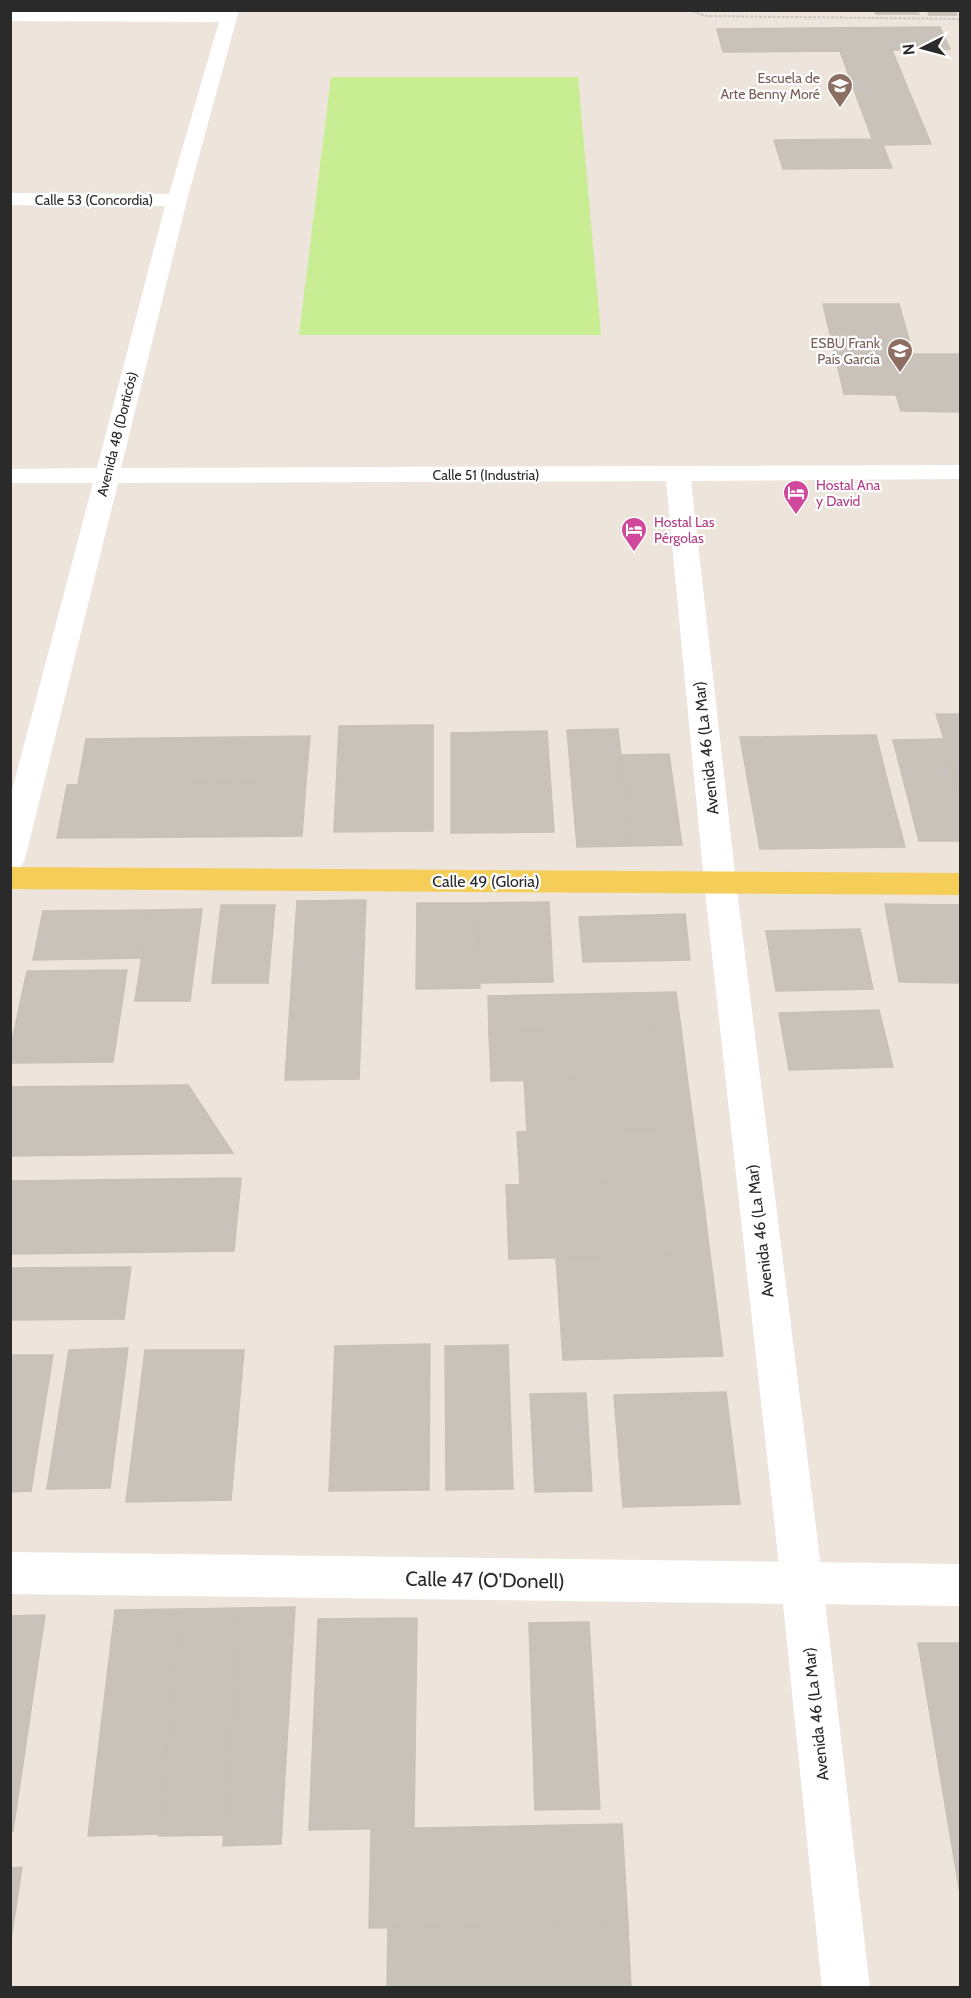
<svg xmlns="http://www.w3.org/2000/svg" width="971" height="1998" viewBox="0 0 971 1998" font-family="Cabin,sans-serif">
<rect width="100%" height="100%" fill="#ede5dc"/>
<!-- pitch -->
<path fill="#c8ed92" d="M331 77H578L601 335H299Z"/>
<!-- building -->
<g fill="#c8c2bb" stroke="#c8c1b5" stroke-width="1.5">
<path d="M874 10H917L919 14H876Z"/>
<path d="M927 10H955L957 15H929Z"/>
<path d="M940 27 950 49 892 50 931 144 883 145 892 168 783 169 774 140 872 139 840 51 723 52 717 29Z"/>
<path d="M823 304H899L913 354H960V412L901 411 896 395 844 394Z"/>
<path d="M936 714H960V795L944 739Z"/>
<path d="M433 725V831L334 832 339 726Z"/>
<path d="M618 729 631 846 577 847 567 730Z"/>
<path d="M547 731 554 832 451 833V733Z"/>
<path d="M876 735 890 791 750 793 740 737Z"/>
<path d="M310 736 306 782 78 784 86 739Z"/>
<path d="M944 739 960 795V841H919L893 740Z"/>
<path d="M669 754 682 845 631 846 621 755Z"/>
<path d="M306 782 302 836 57 838 67 785Z"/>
<path d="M890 791 905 847 760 849 750 793Z"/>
<path d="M366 900 359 1079 285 1080 297 901Z"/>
<path d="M549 902 553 982 480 983 478 903Z"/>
<path d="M417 903H478L480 988 416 989Z"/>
<path d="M885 904 960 905V983L899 982Z"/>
<path d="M221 905H275L268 983H212Z"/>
<path d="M202 909 190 1001H135L149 910Z"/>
<path d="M149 910 142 958 33 960 43 911Z"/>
<path d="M685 914 690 960 583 962 579 917Z"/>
<path d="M860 929 873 989 776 991 766 931Z"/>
<path d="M127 970 113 1062 10 1063V1050L27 971Z"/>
<path d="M676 992 681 1028 489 1032 488 996Z"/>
<path d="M879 1010 893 1067 789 1070 779 1013Z"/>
<path d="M681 1028 687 1077 491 1081 489 1032Z"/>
<path d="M687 1077 694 1128 527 1132 524 1080Z"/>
<path d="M188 1085 233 1153 10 1156V1087Z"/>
<path d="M694 1128 701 1181 520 1185 517 1132Z"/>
<path d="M241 1178 234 1251 10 1254V1181Z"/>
<path d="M701 1181 710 1254 509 1259 506 1185Z"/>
<path d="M710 1254 723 1356 563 1360 556 1258Z"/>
<path d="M131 1267 124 1319 10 1320V1268Z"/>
<path d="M430 1344 429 1490 329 1491 335 1346Z"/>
<path d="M508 1345 513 1489 446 1490 445 1346Z"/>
<path d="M128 1348 110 1488 47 1489 69 1350Z"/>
<path d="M145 1350H244L231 1500 126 1502Z"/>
<path d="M10 1355H53L31 1491 10 1492Z"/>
<path d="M726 1392 740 1504 623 1507 614 1395Z"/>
<path d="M586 1393 592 1491 535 1492 530 1394Z"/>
<path d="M295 1607 281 1844 223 1846 240 1608Z"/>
<path d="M240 1608 223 1835 159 1836 180 1609Z"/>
<path d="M180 1609 159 1834 88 1836 115 1610Z"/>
<path d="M45 1615 13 1831H10V1616Z"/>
<path d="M417 1618 414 1828 309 1830 318 1619Z"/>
<path d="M589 1622 600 1809 535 1810 529 1623Z"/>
<path d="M918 1643H960V1894Z"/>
<path d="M622 1824 628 1924 369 1928 371 1829Z"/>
<path d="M22 1867 10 1947V1868Z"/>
<path d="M628 1924 631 1988H387L388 1928Z"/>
</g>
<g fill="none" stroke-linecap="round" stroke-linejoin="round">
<!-- path -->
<path stroke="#c8c8c8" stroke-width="2" stroke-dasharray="3 1.5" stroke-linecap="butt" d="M688 10 706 16 960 19"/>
<!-- street -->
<g fill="#fff" fill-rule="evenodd">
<path d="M222 10H239L187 200 121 468 960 465V479L691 481 736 882 731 890 720 893 709 890 704 882 666 481 118 483 25 859 21 867 10 870V798L93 483H10V469L97 468 165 206 10 205V193L169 194 219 22 10 21V11Z"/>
<path d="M10 1552 960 1564V1606L10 1594Z"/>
</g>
<!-- secondary -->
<path fill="#fff" fill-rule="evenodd" d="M720 871 731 874 736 882 823 1584 870 1988H822L781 1584 704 882 709 874Z"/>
<!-- primary -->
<path fill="#f5cd59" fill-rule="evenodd" d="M10 867 960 873V895L10 889Z"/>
</g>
<!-- icons -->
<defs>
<symbol id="school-pin" viewBox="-11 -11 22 30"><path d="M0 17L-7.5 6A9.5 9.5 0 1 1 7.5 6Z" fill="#8d6e63" stroke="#fff"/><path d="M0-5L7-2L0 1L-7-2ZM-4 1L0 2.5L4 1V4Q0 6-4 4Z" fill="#fff"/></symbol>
<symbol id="hotel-pin" viewBox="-11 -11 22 30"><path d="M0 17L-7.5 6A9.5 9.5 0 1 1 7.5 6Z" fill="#d1479c" stroke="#fff"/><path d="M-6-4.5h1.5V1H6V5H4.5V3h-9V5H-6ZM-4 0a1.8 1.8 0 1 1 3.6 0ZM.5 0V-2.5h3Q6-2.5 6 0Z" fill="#fff"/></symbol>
</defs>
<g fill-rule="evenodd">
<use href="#school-pin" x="825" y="71" width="30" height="40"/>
<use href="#school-pin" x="885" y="336" width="30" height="40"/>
<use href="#hotel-pin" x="781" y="478" width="30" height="40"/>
<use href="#hotel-pin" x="619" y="515" width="30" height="40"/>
</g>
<g text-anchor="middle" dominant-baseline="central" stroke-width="4.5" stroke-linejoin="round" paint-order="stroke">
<!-- far-education labels -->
<g font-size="14" fill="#785e54" stroke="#fff" text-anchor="end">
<text x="820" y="78">Escuela de<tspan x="820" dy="16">Arte Benny Moré</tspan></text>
<text x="880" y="343">ESBU Frank<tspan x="880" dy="16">País García</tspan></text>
</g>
<!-- far-street labels -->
<g font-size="14" fill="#2a2a2a" stroke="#fff">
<text x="94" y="200">Calle 53 (Concordia)</text>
<text transform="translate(117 434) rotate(-76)">Avenida 48 (Dorticós)</text>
<text x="486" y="475">Calle 51 (Industria)</text>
</g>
<!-- far-hotel labels -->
<g font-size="14" fill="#b23c85" stroke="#fff" text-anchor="start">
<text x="816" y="485">Hostal Ana<tspan x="816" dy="16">y David</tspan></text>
<text x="654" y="522">Hostal Las<tspan x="654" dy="16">Pérgolas</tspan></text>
</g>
<!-- street labels -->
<g font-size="16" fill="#2a2a2a" stroke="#fff">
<text transform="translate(706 748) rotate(-96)">Avenida 46 (La Mar)</text>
<text x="486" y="881">Calle 49 (Gloria)</text>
<text transform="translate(760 1231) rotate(-97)">Avenida 46 (La Mar)</text>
<text transform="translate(816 1714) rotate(-96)">Avenida 46 (La Mar)</text>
</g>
<!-- near-street labels -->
<g font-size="20" fill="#2a2a2a" stroke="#fff">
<text transform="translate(485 1580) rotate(1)">Calle 47 (O'Donell)</text>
</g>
</g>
<!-- border -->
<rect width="971" height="1998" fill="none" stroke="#2a2a2a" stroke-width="24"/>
<!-- north arrow -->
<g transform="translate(923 48) rotate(264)" stroke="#ffffff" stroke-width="4.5" paint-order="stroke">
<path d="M0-4.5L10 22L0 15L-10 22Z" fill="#2a2a2a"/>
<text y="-9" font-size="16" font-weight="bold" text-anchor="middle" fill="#2a2a2a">N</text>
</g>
</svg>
